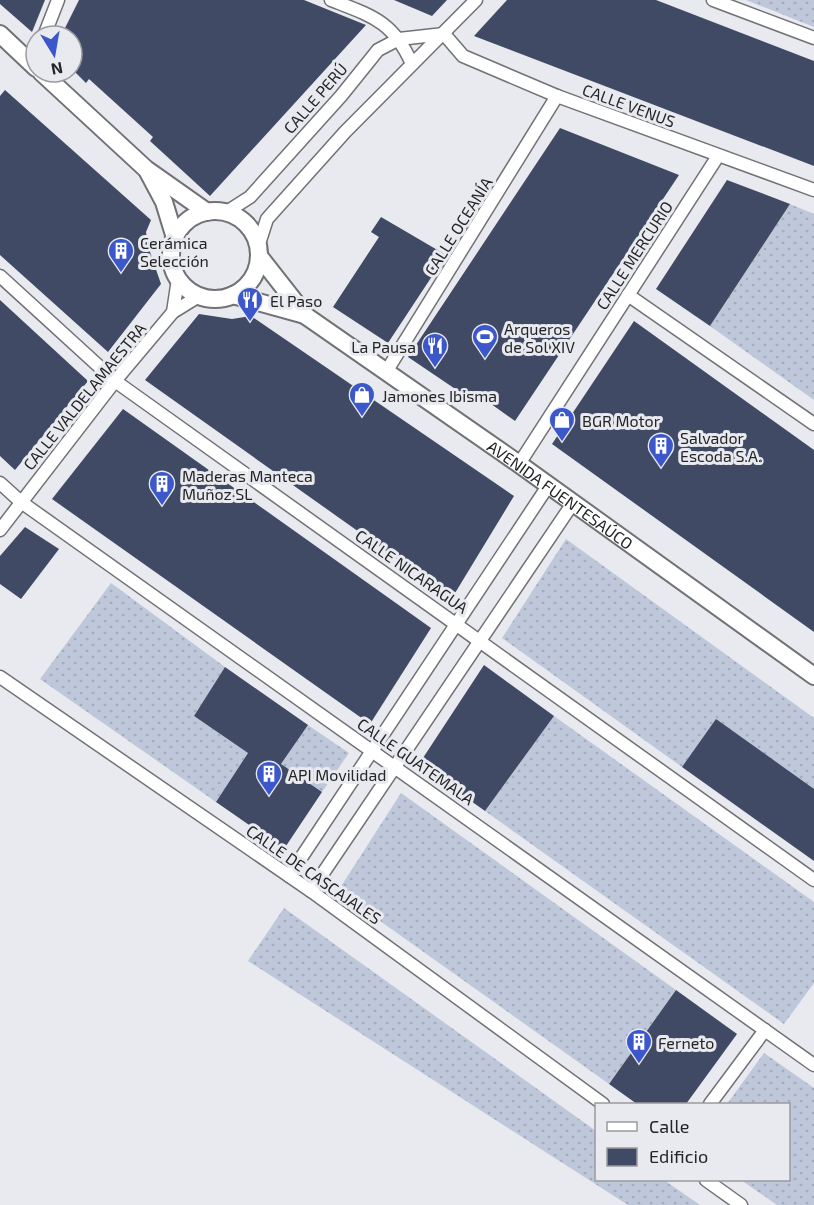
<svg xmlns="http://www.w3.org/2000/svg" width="814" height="1205" viewBox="0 0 814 1205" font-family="'Exo 2',sans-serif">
<defs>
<pattern id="grass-dots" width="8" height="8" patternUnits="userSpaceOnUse" patternTransform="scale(1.5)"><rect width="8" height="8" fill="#bfc7da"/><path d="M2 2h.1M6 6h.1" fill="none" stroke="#a4abbb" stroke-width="1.8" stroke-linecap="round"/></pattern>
</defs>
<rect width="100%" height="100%" fill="#e8eaef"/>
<!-- grass -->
<g fill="url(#grass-dots)">
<path d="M746 0H814V27Z"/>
<path d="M790 204 814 214V400L710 326Z"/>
<path d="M566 539 814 718V789L682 767 502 638Z"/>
<path d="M111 583 225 667 194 716 248 753 216 802 40 679Z"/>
<path d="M554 716 814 902V983L784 1024 485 811Z"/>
<path d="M308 725 349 753 322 792 281 764Z"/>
<path d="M401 793 676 990 609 1084 338 891Z"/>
<path d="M284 908 596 1131V1180H664L700 1205H628L248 961Z"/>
<path d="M764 1053 814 1088V1205H777L741 1180H788V1104H727Z"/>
</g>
<!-- building -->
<g fill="#414a64">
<path d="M0 0H45L32 32 0 4Z"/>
<path d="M79 0H304L366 25 210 196 150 141 153 137 89 79 86 83 72 69V36H61Z"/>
<path d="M394 0H447L432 16Z"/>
<path d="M507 0H656L814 61V166L474 36Z"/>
<path d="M5 90 151 220 146 232 148 246 161 284 108 352 0 255V96Z"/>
<path d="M560 128 679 175 515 421 480 396 476 403 408 357Z"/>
<path d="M727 180 790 204 710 326 656 289Z"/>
<path d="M381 217 446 255 388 343 333 307 379 237 371 232Z"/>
<path d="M0 300 88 381 15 470 0 456Z"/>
<path d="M199 314 232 319 251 316 514 496 452 598 145 380Z"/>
<path d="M634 321 814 450V632L552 444Z"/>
<path d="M123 409 431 628 370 724 52 499Z"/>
<path d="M25 527 59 549 21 599 0 584V556Z"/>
<path d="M484 665 554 716 485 811 419 764Z"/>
<path d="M225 667 308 725 281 764 322 792 284 849 216 802 248 753 194 716Z"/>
<path d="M716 719 814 789V861L682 767Z"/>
<path d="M676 990 737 1034 686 1104H637L609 1084Z"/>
</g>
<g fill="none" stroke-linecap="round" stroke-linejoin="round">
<defs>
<g id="street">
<path d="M331 0C372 16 393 21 412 64"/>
<path d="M713 0 814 38"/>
<path d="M444 34 463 56 557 96 814 190"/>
<path d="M44 36 58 0"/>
<path d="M225 213 250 197 341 96 378 50 399 39 444 34"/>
<path d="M258 247 267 219 345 132 476 0"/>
<path d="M0 276 115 381 814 880"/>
<path d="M628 295 814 424"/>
<path d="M173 312 178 279"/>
<path d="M386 372 557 96"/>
<path d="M519 464 718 156"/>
<path d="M0 483 21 502 814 1065"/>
<path d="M0 530 115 381 173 312 199 296"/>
<path d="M0 677 311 891 603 1104"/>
<path d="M289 876 548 486"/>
<path d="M311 891 573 503"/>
<path d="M710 1104 765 1030"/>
<path d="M706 1180 741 1205"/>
</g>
<g id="secondary">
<path d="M0 34 36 68"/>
<path d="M41 72 146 169 207 212"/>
<path d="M148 172 164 202 175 238"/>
<circle cx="215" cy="255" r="44"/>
<path id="s1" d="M259 256 306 316 519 464 814 676"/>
<path d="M233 295 305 315"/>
</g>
</defs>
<!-- street casing -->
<use href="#street" stroke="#707276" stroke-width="15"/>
<!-- secondary casing -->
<use href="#secondary" stroke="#707276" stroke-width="20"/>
<!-- street -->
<use href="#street" stroke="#fff" stroke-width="12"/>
<!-- secondary -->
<use href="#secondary" stroke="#fff" stroke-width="16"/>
</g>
<!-- icons -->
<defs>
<symbol id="building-pin" viewBox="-11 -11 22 30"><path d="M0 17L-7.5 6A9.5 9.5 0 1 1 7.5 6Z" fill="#3c57c9" stroke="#e8eaef"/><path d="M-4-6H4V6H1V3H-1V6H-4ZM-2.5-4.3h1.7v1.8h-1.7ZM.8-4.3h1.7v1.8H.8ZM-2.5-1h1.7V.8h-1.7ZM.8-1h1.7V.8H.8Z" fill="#fff"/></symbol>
<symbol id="restaurant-pin" viewBox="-11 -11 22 30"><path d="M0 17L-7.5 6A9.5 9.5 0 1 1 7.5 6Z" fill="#3c57c9" stroke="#e8eaef"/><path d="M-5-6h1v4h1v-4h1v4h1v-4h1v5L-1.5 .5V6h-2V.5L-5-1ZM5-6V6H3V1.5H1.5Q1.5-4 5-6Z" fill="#fff"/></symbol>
<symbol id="stadium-pin" viewBox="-11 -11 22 30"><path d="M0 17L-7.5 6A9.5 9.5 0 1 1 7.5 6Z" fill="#3c57c9" stroke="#e8eaef"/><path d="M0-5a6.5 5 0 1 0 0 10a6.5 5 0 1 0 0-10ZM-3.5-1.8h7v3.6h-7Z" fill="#fff"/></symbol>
<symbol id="shop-pin" viewBox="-11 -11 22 30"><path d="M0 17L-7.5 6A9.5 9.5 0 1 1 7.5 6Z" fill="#3c57c9" stroke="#e8eaef"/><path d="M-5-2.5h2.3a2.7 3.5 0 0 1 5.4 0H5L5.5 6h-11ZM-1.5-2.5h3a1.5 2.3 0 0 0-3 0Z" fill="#fff"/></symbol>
</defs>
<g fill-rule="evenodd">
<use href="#building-pin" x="106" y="236" width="30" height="40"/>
<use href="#restaurant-pin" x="235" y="285" width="30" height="40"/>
<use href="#stadium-pin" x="470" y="322" width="30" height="40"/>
<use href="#restaurant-pin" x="420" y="331" width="30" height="40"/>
<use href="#shop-pin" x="347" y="380" width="30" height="40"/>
<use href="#shop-pin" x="547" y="405" width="30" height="40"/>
<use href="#building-pin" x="646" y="431" width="30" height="40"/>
<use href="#building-pin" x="147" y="469" width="30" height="40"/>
<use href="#building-pin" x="254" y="759" width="30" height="40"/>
<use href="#building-pin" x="624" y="1027" width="30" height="40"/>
</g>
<g text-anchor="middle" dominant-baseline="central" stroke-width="6" stroke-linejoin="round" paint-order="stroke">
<!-- street labels -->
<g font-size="16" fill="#242527" stroke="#e8eaef">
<text transform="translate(315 98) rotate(-49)">CALLE PERÚ</text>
<text transform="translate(629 105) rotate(20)">CALLE VENUS</text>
<text transform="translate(458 226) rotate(-58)">CALLE OCEANÍA</text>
<text transform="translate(634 255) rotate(-57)">CALLE MERCURIO</text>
<text transform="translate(84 396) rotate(-51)">CALLE VALDELAMAESTRA</text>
<text stroke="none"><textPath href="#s1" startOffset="387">AVENIDA FUENTESAÚCO</textPath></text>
<text transform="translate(412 571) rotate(35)">CALLE NICARAGUA</text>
<text transform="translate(416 761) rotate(35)">CALLE GUATEMALA</text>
<text transform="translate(314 874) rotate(35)">CALLE DE CASCAJALES</text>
</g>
<!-- poi labels -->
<g font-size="16" fill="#242527" stroke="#e8eaef" text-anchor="start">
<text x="140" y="242">Cerámica<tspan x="140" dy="18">Selección</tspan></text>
<text x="270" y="300">El Paso</text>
<text x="504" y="328">Arqueros<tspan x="504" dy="18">de Sol XIV</tspan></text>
<text x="416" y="346" text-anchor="end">La Pausa</text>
<text x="382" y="395">Jamones Ibisma</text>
<text x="582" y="420">BGR Motor</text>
<text x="680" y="437">Salvador<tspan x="680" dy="18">Escoda S.A.</tspan></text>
<text x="182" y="475">Maderas Manteca<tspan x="182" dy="18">Muñoz SL</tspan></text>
<text x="288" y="774">API Movilidad</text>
<text x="658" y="1042">Ferneto</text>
</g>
</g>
<!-- legend -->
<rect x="595" y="1103" width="195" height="78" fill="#e8eaef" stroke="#9a9b9f" stroke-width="1.5"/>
<rect x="607" y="1122" width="30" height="9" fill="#ffffff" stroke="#9a9b9f" stroke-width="1.5"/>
<text x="649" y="1133" font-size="18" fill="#242527">Calle</text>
<rect x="607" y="1148" width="30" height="18" fill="#414a64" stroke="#9a9b9f" stroke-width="1.5"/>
<text x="649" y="1163" font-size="18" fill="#242527">Edificio</text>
<!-- north arrow -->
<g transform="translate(54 54) rotate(169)"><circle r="28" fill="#e8eaef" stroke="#9a9b9f" stroke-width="1.5"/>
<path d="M0-4.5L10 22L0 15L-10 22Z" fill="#3c57c9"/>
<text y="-9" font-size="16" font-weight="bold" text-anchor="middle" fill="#242527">N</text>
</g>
</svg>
